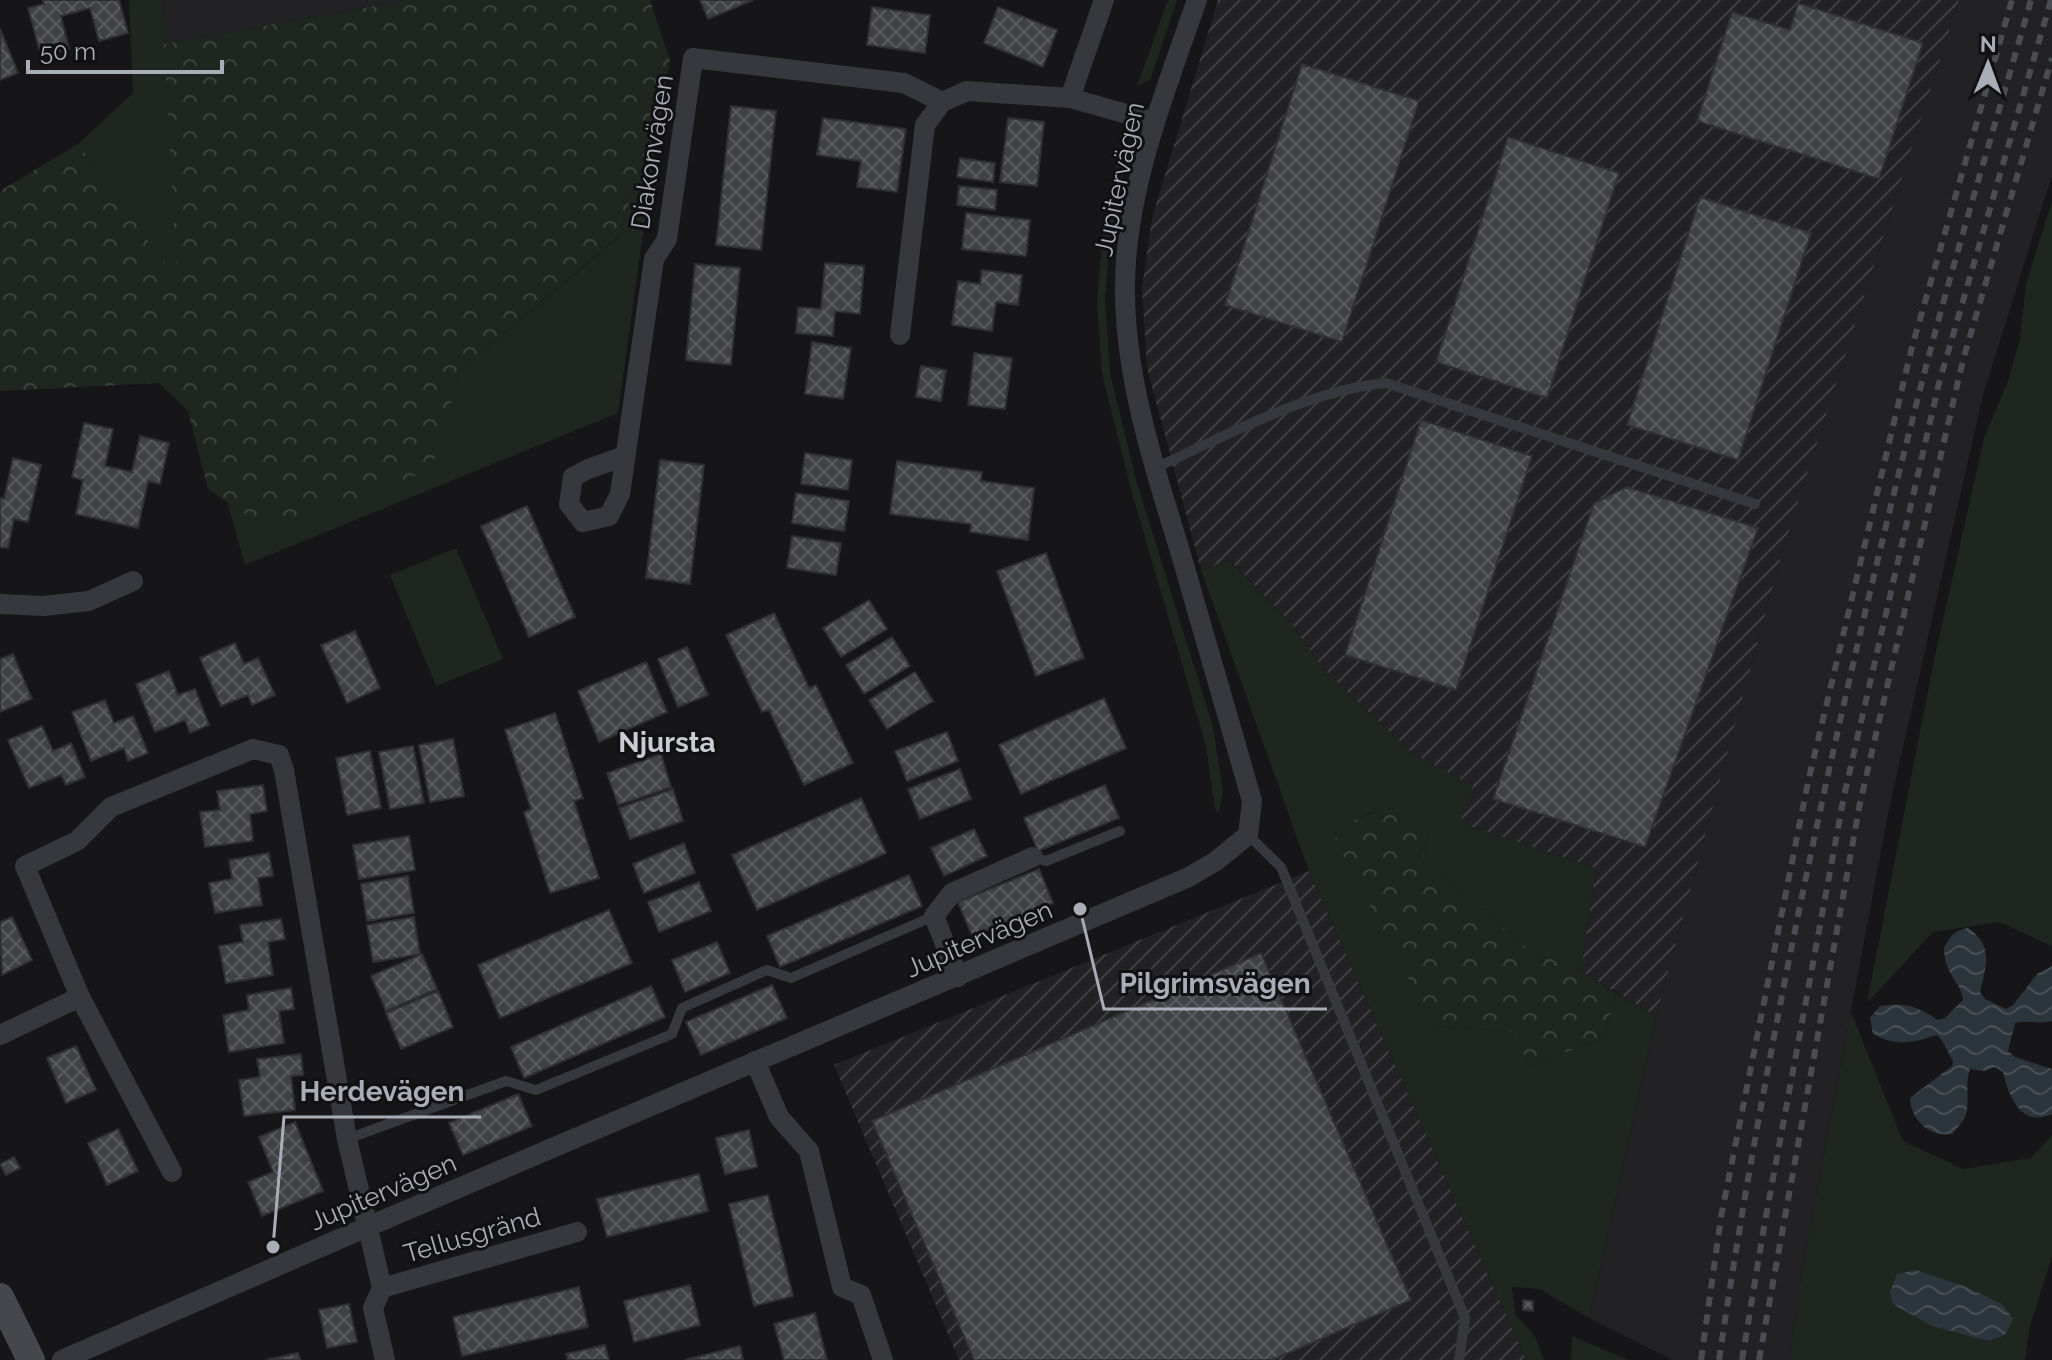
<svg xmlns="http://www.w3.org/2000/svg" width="2052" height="1360" viewBox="0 0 2052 1360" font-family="Raleway,sans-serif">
<defs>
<pattern id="industrial-furrows" width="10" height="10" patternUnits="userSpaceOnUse" patternTransform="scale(2)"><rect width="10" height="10" fill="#222225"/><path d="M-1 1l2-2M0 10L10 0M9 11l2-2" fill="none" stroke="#3f3f43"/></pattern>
<pattern id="forest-crowns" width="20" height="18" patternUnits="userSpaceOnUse" patternTransform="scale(2)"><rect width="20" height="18" fill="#1e261f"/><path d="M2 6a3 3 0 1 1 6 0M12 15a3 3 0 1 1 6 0" fill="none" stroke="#3c433d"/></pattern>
<pattern id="water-waves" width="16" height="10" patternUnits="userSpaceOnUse" patternTransform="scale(2)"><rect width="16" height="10" fill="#2c353c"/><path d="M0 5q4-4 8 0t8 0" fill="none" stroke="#485056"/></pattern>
<pattern id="building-cross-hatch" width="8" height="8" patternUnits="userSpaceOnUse" patternTransform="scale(2)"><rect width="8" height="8" fill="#404145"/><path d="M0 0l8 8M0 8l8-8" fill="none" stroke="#595a5e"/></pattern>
</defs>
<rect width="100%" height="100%" fill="#161618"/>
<!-- built -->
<g fill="#222225">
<path d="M163 0H408L164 44Z"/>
<path d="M1959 0H2052V175L1983 395 1889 809 1801 1277 1790 1360H1672L1589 1318 1656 1016 1781 556Z"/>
</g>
<!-- industrial -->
<g fill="url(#industrial-furrows)">
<path d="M1218 0H1959L1781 556 1656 1016 1581 971 1596 868 1460 823 1472 786 1412 753 1324 670 1291 623 1230 560 1201 570 1147 368 1142 288 1152 218Z"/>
<path d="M1309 871 1526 1360H959L834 1065Z"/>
</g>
<!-- green -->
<g fill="#1e261f">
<path d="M129 0H163L178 283 78 144 133 93Z"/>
<path d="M1168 0H1177L1150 80 1137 86Z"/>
<path d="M1123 138 1126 161 1111 232 1105 297 1110 373 1136 480 1213 727 1223 792 1219 812 1215 810 1206 746 1132 493 1102 374 1097 301 1103 230 1112 180Z"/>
<path d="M651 175 618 413 245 565 227 502 245 514 430 470 460 371 619 237 632 191Z"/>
<path d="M2052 201V946L1999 922 1933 932 1867 1003 1934 660 1984 438 2008 381 2020 339 2026 284Z"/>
<path d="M456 548 503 659 436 686 390 575Z"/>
<path d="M1229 560 1291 623 1324 670 1412 753 1473 786 1460 823 1596 868 1581 971 1532 952 1423 860 1428 835C1398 799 1395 803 1354 820L1434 1026 1516 1032 1529 1066 1603 1038 1616 993 1656 1016 1589 1318 1540 1289 1512 1287 1515 1314 1535 1336 1544 1360H1526L1309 871 1201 570Z"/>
<path d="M1851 1012 1903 1141 1963 1169 2031 1158 2052 1135V1256L2029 1330 2025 1360H1790L1801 1277Z"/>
<path d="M1572 1336 1628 1360H1571Z"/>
</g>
<!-- forest -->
<g fill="url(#forest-crowns)">
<path d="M408 0H650L670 60 651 175 632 191 619 236 460 371 431 470 285 524 245 514 208 489 188 411 159 383 0 391V191L78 144 177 281 164 44Z"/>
<path d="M1390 806 1409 811 1428 835 1423 860 1532 952 1581 971 1616 993 1603 1038 1529 1066 1515 1032 1434 1026 1335 840 1354 820Z"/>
</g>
<!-- water -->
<g fill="url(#water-waves)">
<path d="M1968 928C1994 946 1986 966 1980 992L1985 999 2006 1009 2013 1005 2037 974 2052 966V1021C2040 1024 2028 1020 2015 1023L2008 1051 2015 1057 2052 1069V1114C2021 1128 2009 1097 2003 1072L1995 1067 1985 1071 1970 1069C1964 1084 1971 1101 1965 1117 1963 1122 1956 1129 1952 1134 1930 1137 1911 1121 1910 1098L1952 1066 1953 1061C1948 1053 1944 1041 1937 1035 1913 1043 1896 1047 1873 1034L1870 1018 1880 1006C1908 1003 1914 1005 1938 1020L1945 1018 1963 1000C1962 983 1944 974 1944 948 1950 936 1954 931 1968 928Z"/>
<path d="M1916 1270 1966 1287 2002 1304 2013 1319 2005 1335 1989 1341 1932 1326 1893 1304 1890 1292 1897 1274Z"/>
</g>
<!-- building -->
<g fill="url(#building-cross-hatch)" stroke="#303034" stroke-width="2">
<path d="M43 0H119L128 33 99 41 90 8 61 16 69 49 41 56 28 8 44 4Z"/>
<path d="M700 0H753L708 19Z"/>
<path d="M1798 3 1923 43 1879 179 1697 121 1732 12 1790 30Z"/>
<path d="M872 7 930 15 925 53 867 45Z"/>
<path d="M998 7 1057 30 1043 67 984 43Z"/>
<path d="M0 29 18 73 0 80Z"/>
<path d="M1302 64 1419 101 1342 342 1225 305Z"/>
<path d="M731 106 776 111 761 250 716 245Z"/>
<path d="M823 118 906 129 897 192 857 187 861 161 817 155Z"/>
<path d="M1008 118 1044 122 1037 186 1000 182Z"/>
<path d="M1508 137 1619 173 1547 398 1436 362Z"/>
<path d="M960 158 995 163 993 182 957 177Z"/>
<path d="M959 186 997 190 995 210 957 205Z"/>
<path d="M1700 197 1811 233 1738 460 1627 425Z"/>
<path d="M966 213 1030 220 1026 256 962 249Z"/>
<path d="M825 263 864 266 860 314 835 311 833 336 796 333 798 307 821 309Z"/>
<path d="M695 264 740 268 731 365 686 360Z"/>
<path d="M982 270 1022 275 1018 305 996 302 992 331 952 325 958 281 980 284Z"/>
<path d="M812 342 851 348 843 399 805 394Z"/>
<path d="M974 353 1012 358 1005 409 968 405Z"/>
<path d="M921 366 946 370 941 401 916 397Z"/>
<path d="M1421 420 1532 456 1456 690 1345 655Z"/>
<path d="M84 423 113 429 105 466 132 472 140 436 169 443 160 484 148 481 138 528 76 514 83 480 72 477Z"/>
<path d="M805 453 852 460 848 490 801 484Z"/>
<path d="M13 458 41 465 28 522 14 519 8 548 0 547V498L4 499Z"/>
<path d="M660 460 704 465 690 584 646 578Z"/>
<path d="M897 461 982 472 981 481 1034 488 1028 540 970 532 971 524 890 514Z"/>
<path d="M1627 487 1758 528 1645 847 1493 799 1594 503Z"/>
<path d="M796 493 849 501 844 531 792 523Z"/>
<path d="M527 506 575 617 529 637 481 526Z"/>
<path d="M792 536 841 543 836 575 787 568Z"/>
<path d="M1046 553 1084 658 1036 676 997 571Z"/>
<path d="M869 600 887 629 841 657 823 628Z"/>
<path d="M774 613 809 688 816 685 853 763 804 785 769 710 762 712 726 635Z"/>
<path d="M355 631 380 688 347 703 321 645Z"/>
<path d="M892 637 910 666 864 694 846 665Z"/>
<path d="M235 643 244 664 258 658 275 695 252 705 248 695 221 706 200 658Z"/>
<path d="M687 647 708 695 678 707 658 659Z"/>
<path d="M13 654 32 699 0 712V659Z"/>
<path d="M646 662 667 712 599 742 578 691Z"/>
<path d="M169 671 178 695 195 689 209 725 190 733 185 720 155 732 136 684Z"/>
<path d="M915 672 933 701 887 729 869 700Z"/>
<path d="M1104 698 1126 748 1021 794 999 745Z"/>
<path d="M105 700 114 723 133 716 148 753 128 761 124 748 91 761 72 712Z"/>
<path d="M555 713 583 798 574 801 599 878 550 893 524 812 531 809 505 730Z"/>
<path d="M42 726 53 751 71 743 85 777 66 785 61 775 29 788 8 740Z"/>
<path d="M947 732 958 761 907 781 895 751Z"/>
<path d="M453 739 464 796 430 802 419 745Z"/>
<path d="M413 746 424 803 390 809 379 752Z"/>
<path d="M370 751 381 808 347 815 336 758Z"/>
<path d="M661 754 671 787 618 805 607 773Z"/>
<path d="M960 769 971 799 920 819 908 789Z"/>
<path d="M263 785 267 811 250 814 253 841 205 847 200 812 220 810 217 791Z"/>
<path d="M1105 785 1119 818 1038 851 1024 818Z"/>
<path d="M673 789 683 821 630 839 619 808Z"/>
<path d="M861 798 886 853 757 910 732 855Z"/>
<path d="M974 829 987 856 944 876 931 848Z"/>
<path d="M409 836 415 870 359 879 353 845Z"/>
<path d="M684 843 695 873 644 893 633 864Z"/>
<path d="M269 853 273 876 258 878 262 905 215 913 209 883 232 879 229 860Z"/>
<path d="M1039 869 1053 903 972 936 958 902Z"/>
<path d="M909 875 922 906 780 967 767 936Z"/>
<path d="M408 876 414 913 367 921 361 884Z"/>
<path d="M699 882 711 911 659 932 648 902Z"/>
<path d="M609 910 632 963 500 1018 478 965Z"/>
<path d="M12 917 32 960 2 975 0 922Z"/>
<path d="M414 917 420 954 373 962 367 925Z"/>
<path d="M281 919 285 939 268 942 273 975 226 983 219 946 243 942 240 925Z"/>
<path d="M717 942 730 973 685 992 672 960Z"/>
<path d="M1261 953 1411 1300 1272 1360H974L872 1121Z"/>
<path d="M422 954 437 989 386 1011 371 976Z"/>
<path d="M772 985 787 1018 701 1055 686 1022Z"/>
<path d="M651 986 665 1017 524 1078 511 1047Z"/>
<path d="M291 988 294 1009 279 1011 284 1043 229 1052 223 1015 249 1010 247 995Z"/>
<path d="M438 991 453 1027 401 1049 386 1013Z"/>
<path d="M76 1046 96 1090 66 1103 47 1058Z"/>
<path d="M301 1054 303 1075 291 1076 295 1110 244 1116 239 1080 260 1077 257 1059Z"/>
<path d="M518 1094 532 1126 463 1155 449 1123Z"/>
<path d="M295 1122 323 1191 262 1216 248 1182 273 1172 259 1137Z"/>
<path d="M118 1129 138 1171 107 1185 88 1143Z"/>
<path d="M749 1130 757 1167 725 1174 716 1138Z"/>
<path d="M14 1157 20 1168 6 1175 0 1164Z"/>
<path d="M699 1174 708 1211 607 1237 597 1199Z"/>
<path d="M768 1195 793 1296 754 1306 729 1204Z"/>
<path d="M690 1285 700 1325 634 1342 624 1301Z"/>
<path d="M579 1287 588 1327 462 1356 453 1317Z"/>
<path d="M1523 1300 1533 1301V1311L1523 1310Z"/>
<path d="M349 1304 357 1342 327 1348 319 1310Z"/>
<path d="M815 1313 827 1360H784L774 1324Z"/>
<path d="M605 1345 609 1360H568L566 1354Z"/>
<path d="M740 1346 743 1360H685Z"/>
<path d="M298 1353 300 1360H266Z"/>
</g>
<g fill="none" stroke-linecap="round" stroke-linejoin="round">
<!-- lane -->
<g stroke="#37383d" stroke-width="10">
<path d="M1155 468C1226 436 1308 390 1386 383L1755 504"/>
<path d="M1248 835 1281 867 1465 1318 1459 1360"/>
<path d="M1033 857 1046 861 1120 831"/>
<path d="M347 1139 506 1081 536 1090 672 1034 682 1008 767 970 791 978 934 916"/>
</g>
<!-- street -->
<g stroke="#37383d" stroke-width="20">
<path d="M1070 98 1104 0"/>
<path d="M900 335 925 125 942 102 967 91 1070 98 1155 122"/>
<path d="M625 456 588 469 573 477 569 504 583 522 609 516 620 494 654 259 667 239 693 58 904 83 942 102"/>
<path d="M0 604 43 606 89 601 133 581"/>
<path d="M958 977 934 916 952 893 1033 857"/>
<path d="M80 997 25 866 77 841 111 807 253 749 279 755 284 770 347 1139 382 1288 373 1308 385 1360"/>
<path d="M0 1035 80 997 172 1172"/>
<path d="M755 1061 779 1117 809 1151 842 1287 861 1295 883 1360"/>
<path d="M382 1288 577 1232"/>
<path d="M62 1360 367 1227 1189 877 1216 861 1248 835 1252 801C1228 718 1204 634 1180 551 1154 467 1124 374 1125 286 1125 191 1166 89 1197 0"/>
</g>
<!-- secondary -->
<path stroke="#45474d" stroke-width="28" d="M0 1297 31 1360"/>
<!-- rail -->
<g stroke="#4a4c52" stroke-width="6" stroke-dasharray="10 8" stroke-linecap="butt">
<path d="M1701 1360 1721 1217 1808 782 1912 347 2012 0"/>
<path d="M1719 1360C1768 1029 1840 702 1923 378 1956 251 1995 126 2031 0"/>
<path d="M1742 1360 1764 1227 1844 796 1939 383 2051 0"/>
<path d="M1759 1360 1860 803 1963 360 2052 58"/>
</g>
</g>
<g text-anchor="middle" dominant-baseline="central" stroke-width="6" stroke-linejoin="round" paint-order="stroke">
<!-- street labels -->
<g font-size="26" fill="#a8adb8" stroke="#111113">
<text transform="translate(652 152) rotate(-81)">Diakonvägen</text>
<text transform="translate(1119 179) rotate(-78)">Jupitervägen</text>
<text transform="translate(979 939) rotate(-23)">Jupitervägen</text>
<text transform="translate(383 1192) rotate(-23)">Jupitervägen</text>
<text transform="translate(472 1235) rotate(-16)">Tellusgränd</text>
</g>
<!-- neighbourhood labels -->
<g font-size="28" font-weight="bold" fill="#c9ccd4" stroke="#111113">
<text x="667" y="742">Njursta</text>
</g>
</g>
<!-- callouts -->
<path fill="none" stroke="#a8adb8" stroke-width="3" d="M1080 909L1104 1009H1327M273 1247L284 1117H481"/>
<g fill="#a8adb8" stroke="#111113" stroke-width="3">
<circle cx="1080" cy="909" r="8"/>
<circle cx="273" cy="1247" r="8"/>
</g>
<g font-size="28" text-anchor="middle" font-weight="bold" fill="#a8adb8" stroke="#111113" stroke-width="6" stroke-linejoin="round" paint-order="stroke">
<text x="1215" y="993">Pilgrimsvägen</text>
<text x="382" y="1101">Herdevägen</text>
</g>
<!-- north arrow -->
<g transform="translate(1988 64) rotate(1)" stroke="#111113" stroke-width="6" paint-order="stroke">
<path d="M0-6L14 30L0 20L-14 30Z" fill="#a8adb8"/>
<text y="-12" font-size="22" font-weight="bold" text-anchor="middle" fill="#a8adb8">N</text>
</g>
<!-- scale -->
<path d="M28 60v12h194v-12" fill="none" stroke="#a8adb8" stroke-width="4"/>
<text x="40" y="60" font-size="24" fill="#a8adb8" stroke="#111113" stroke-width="6" paint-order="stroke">50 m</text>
</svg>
